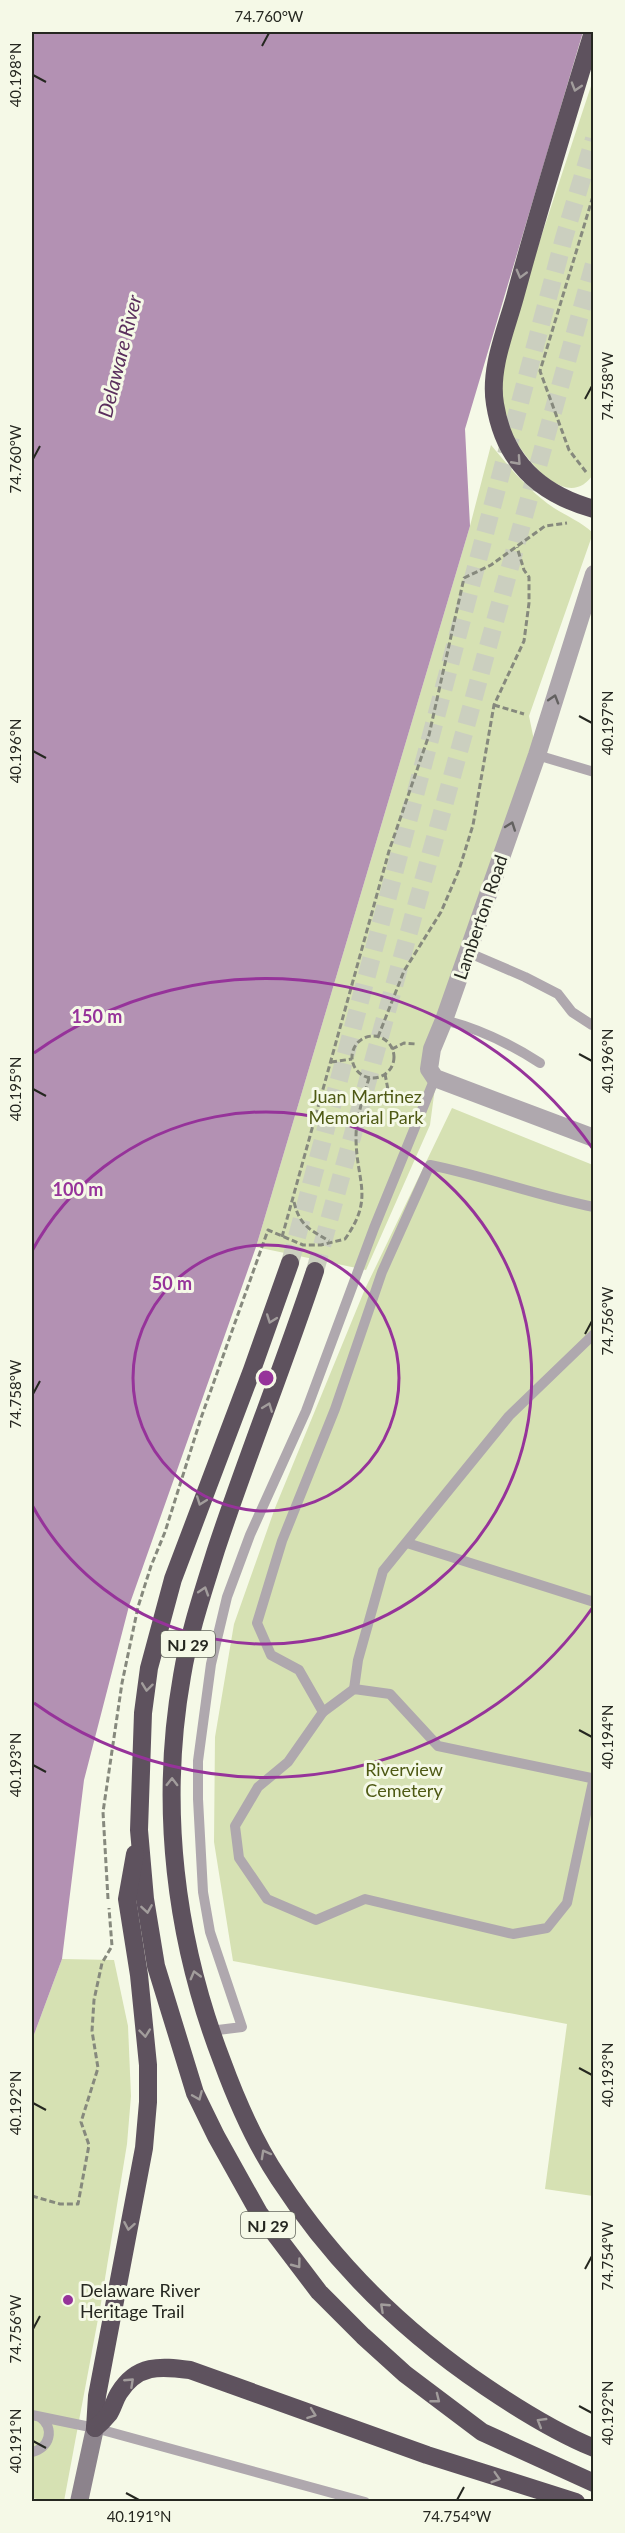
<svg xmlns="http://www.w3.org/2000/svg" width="625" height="2533" viewBox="0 0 625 2533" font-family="Lato,sans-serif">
<rect width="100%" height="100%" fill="#f5f9e7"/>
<!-- green -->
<g fill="#d6e1b3">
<path d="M593 80 594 473C567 517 518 452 508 425 497 394 501 374 506 343Z"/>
<path d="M491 445C510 468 529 491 554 508 567 516 581 522 593 533L529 716 537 755 444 1020 430 1125 366 1270 256 1247 470 526Z"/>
<path d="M452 1108 593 1165V2196L545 2189 567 2024 233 1961 214 1842 215 1737 234 1624 275 1508 365 1289Z"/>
<path d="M62 1959 114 1960 128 2026 131 2096 127 2144 101 2303 64 2501H47L32 2498V2040Z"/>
</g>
<!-- water -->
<path fill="#b391b3" d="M32 32H583L465 429 470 526 256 1247 129 1606 84 1780 62 1959 32 2040Z"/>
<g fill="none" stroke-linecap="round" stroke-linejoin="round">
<!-- highway-tunnel -->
<g stroke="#cbcfbf" stroke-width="18" stroke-dasharray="18 9" stroke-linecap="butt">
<path d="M290 1263 564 238 594 139"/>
<path d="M315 1271 594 264"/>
</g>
<!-- path -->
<g stroke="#86897d" stroke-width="3" stroke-dasharray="6 3" stroke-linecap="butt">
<path d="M586 472 569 450 540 371 594 193"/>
<path d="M494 705 524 714"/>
<circle cx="373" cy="1057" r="21"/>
<path d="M378 1037 404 971 441 912 459 870 473 825 494 705 524 641 529 603V577L524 570 517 547"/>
<path d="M392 1049 404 1043 416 1044"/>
<path d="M331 1062 352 1059"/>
<path d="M385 1074 389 1095 400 1101 412 1102"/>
<path d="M294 1202C300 1226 309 1229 329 1241"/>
<path d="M282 1237 389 851 429 735 464 578 491 565 545 526 567 523"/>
<path d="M108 1899 103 1812 122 1683 138 1607 151 1566 165 1532 201 1418 268 1230 303 1245H321L345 1239C375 1197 356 1182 356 1137 356 1117 364 1096 369 1078"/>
<path d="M32 2196 60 2204H78L89 2145 81 2122 98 2068 92 2031 94 2000 102 1963 112 1946 109 1908"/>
</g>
<!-- lane -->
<g stroke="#afa8ae" stroke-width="10">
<path d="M537 755 594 772"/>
<path d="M467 952 525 977 558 994 572 1012 592 1025"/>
<path d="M444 1020C480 1029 509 1043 540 1063"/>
<path d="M407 1543 594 1602"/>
<path d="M354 1689 358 1660 383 1571 509 1416 594 1334"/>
<path d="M323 1712 288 1762 258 1787 235 1826 239 1858 267 1899 316 1920 365 1899 513 1934 547 1928 567 1903 594 1777"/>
<path d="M591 1778 438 1746 390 1694 354 1689 323 1712 299 1670 271 1655 257 1623 282 1541 335 1409 382 1272 430 1165C485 1176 538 1196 594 1207"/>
<path d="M210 2031 242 2027 210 1932 203 1892 198 1799V1761L211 1664 227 1597 250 1535 306 1411 374 1228 435 1078"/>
<path d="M32 2415 95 2428 365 2502"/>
<path d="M32 2452C50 2448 55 2428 40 2417"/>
</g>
<!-- street -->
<path stroke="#afa8ae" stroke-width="18" d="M594 574 537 755 444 1020 432 1049 429 1069 435 1078 594 1138"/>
<!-- secondary -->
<path stroke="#8c838c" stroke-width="18" d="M79 2502 95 2428"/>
<!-- highway -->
<g stroke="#5e525e" stroke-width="18">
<path d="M593 32C566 120 539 208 515 297 506 330 489 369 495 404 504 461 539 494 594 509"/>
<path d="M290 1263 252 1370 173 1579 149 1668 143 1713 139 1830 145 1899 156 1966 195 2093 216 2136 259 2213 319 2292 363 2336 405 2374 482 2432 594 2483"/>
<path d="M315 1271C284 1365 247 1456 216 1550 203 1592 189 1633 182 1676 159 1806 175 1939 222 2061 237 2102 255 2143 279 2179 333 2262 404 2332 486 2387 520 2410 555 2432 594 2448"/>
<path d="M95 2428 97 2396 144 2148 148 2102V2065L139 1975 127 1899 135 1854"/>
<path d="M95 2428C100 2424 105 2419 109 2414 113 2408 115 2399 119 2393 137 2364 160 2366 190 2370L427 2455 576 2502"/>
</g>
</g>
<!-- one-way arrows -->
<defs><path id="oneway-chevron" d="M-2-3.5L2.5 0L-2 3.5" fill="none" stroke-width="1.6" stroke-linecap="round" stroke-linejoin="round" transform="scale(1.5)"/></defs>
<g stroke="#a29d9c">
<use href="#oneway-chevron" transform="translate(576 87) rotate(107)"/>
<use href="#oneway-chevron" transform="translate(521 274) rotate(105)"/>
<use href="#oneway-chevron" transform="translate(517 461) rotate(48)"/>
<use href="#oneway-chevron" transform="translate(271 1319) rotate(110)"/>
<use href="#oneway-chevron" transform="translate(268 1407) rotate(-69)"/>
<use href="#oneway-chevron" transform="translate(201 1501) rotate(110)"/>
<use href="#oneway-chevron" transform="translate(204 1591) rotate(-72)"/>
<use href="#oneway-chevron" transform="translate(147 1687) rotate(97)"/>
<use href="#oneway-chevron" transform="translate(172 1782) rotate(-89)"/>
<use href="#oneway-chevron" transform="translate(147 1909) rotate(81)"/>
<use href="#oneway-chevron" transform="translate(195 1975) rotate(-105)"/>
<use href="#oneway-chevron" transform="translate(145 2033) rotate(84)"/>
<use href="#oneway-chevron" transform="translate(198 2096) rotate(67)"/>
<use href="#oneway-chevron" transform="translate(265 2154) rotate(-119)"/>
<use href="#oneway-chevron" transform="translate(129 2226) rotate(100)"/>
<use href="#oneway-chevron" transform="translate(297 2264) rotate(53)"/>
<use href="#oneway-chevron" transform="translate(384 2307) rotate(-137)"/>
<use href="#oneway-chevron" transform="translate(130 2382) rotate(-43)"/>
<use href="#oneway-chevron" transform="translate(436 2399) rotate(38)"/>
<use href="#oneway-chevron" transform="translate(312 2414) rotate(20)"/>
<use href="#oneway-chevron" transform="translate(541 2422) rotate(-149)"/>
<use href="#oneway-chevron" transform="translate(496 2478) rotate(17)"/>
</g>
<g stroke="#636160">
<use href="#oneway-chevron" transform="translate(554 699) rotate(-73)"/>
<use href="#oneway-chevron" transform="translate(511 826) rotate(-70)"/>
</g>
<!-- ticks -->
<path fill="none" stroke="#252720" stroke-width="2" d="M262 46 269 33M33 75 46 82M585 399 592 386M33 459 40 446M579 716 592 723M33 751 46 758M579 1054 592 1061M33 1089 46 1096M585 1334 592 1321M33 1394 40 1381M579 1730 592 1737M33 1765 46 1772M579 2068 592 2075M33 2103 46 2110M585 2269 592 2256M33 2329 40 2316M579 2406 592 2413M33 2441 46 2448M126 2493 139 2500M457 2500 464 2487"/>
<!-- distance rings -->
<g fill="none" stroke="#96339a" stroke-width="3">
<circle cx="266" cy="1378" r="133"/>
<path d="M32 1251A266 266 0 1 1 32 1505"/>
<path d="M593 1607A399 399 0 0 1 34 1703M34 1053A399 399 0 0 1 593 1149"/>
</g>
<!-- markers -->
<circle fill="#96339a" stroke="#f5f9e7" stroke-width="2" cx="68" cy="2300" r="6"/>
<g text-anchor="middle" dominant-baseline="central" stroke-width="6" stroke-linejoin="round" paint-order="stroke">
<!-- shield labels -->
<g fill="#f5f9e7" stroke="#63665c" stroke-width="1.5">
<rect x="161" y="1631" width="54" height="26" rx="4.5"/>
<rect x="241" y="2212" width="54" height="26" rx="4.5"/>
</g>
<g font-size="16" font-weight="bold" fill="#252720">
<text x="188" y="1644">NJ 29</text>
<text x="268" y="2225">NJ 29</text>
</g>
<!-- street labels -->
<g font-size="18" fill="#252720" stroke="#f5f9e7">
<text transform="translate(480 917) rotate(-71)">Lamberton Road</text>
</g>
<!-- park labels -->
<g font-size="18" fill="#4e5914" stroke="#f5f9e7">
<text x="366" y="1096">Juan Martinez<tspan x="366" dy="21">Memorial Park</tspan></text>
<text x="404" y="1769">Riverview<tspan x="404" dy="21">Cemetery</tspan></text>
</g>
<!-- poi labels -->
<g font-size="18" fill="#252720" stroke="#f5f9e7" text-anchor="start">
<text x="80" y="2290">Delaware River<tspan x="80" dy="21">Heritage Trail</tspan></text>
</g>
<!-- water labels -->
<g font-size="20" font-style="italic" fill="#5a2e5c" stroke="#f5f9e7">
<text transform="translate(119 356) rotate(-76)">Delaware River</text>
</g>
</g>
<circle cx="266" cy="1378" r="9" fill="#96339a" stroke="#f5f9e7" stroke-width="3"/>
<g font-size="18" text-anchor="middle" font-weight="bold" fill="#96339a" stroke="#f5f9e7" stroke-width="6" stroke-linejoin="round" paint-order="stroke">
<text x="97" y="1023">150 m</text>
<text x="78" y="1196">100 m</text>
<text x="172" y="1290">50 m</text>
</g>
<!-- border -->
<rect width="625" height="2533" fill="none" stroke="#f5f9e7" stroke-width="66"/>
<rect x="33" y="33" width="559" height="2467" fill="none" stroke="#252720" stroke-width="2"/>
<g font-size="15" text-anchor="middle" fill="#252720">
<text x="269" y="22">74.760°W</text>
<text transform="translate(16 75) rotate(-90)" y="5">40.198°N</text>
<text transform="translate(608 386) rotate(-90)" y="5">74.758°W</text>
<text transform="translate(16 459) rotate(-90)" y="5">74.760°W</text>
<text transform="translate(608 723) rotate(-90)" y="5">40.197°N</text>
<text transform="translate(16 751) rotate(-90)" y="5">40.196°N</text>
<text transform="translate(608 1061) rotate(-90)" y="5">40.196°N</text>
<text transform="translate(16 1089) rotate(-90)" y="5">40.195°N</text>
<text transform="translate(608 1321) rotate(-90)" y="5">74.756°W</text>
<text transform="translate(16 1394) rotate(-90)" y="5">74.758°W</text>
<text transform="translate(608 1737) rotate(-90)" y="5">40.194°N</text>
<text transform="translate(16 1765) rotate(-90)" y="5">40.193°N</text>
<text transform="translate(608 2075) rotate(-90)" y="5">40.193°N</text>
<text transform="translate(16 2103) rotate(-90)" y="5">40.192°N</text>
<text transform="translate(608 2256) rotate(-90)" y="5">74.754°W</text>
<text transform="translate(16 2329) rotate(-90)" y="5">74.756°W</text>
<text transform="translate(608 2413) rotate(-90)" y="5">40.192°N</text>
<text transform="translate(16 2441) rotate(-90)" y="5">40.191°N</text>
<text x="139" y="2522">40.191°N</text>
<text x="457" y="2522">74.754°W</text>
</g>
</svg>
